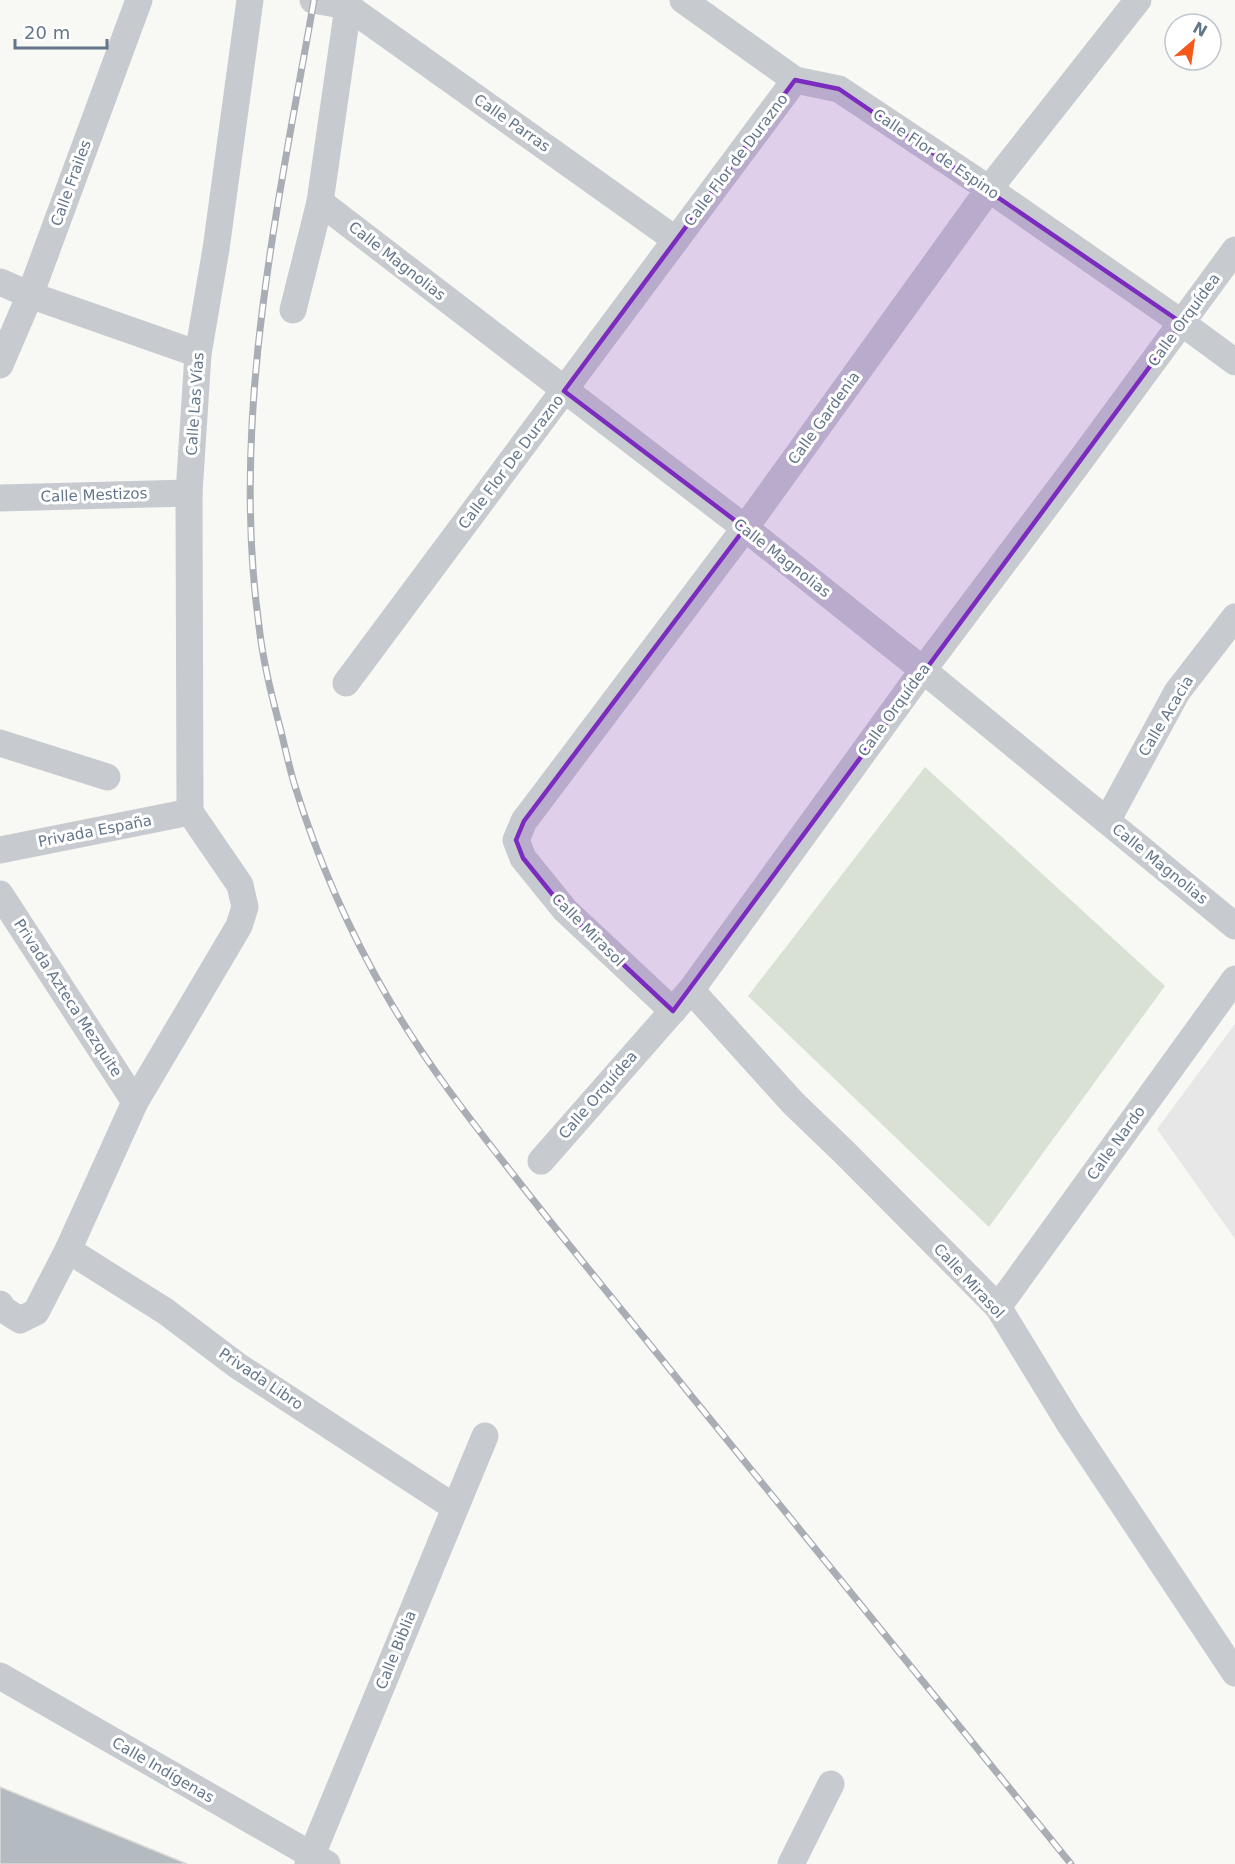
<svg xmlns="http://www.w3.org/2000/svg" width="1235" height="1864" viewBox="0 0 1235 1864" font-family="'DejaVu Sans',sans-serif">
<rect width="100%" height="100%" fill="#f8f8f5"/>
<!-- built -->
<path fill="#e6e7e6" d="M1235 1024V1239L1157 1129Z"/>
<!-- green -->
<path fill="#d9e1d5" d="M925 767 1165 986 989 1227 748 996Z"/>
<!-- building -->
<path fill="#b3bac0" stroke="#dadad7" stroke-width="1.5" d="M0 1787 187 1864H0Z"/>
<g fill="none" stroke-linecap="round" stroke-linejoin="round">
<!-- minor -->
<g stroke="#c7cbcf" stroke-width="27">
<path d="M313 0 347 6 676 240"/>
<path d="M683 0 795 80 839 89 989 189 1182 323 1235 362"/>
<path d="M320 202 745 528 923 670 1235 926"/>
<path d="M0 282 30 295 198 354"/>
<path d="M293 310 320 202 349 0"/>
<path d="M0 365 30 295 139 0"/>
<path d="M0 498 189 493"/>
<path d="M346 683 795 80"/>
<path d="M0 743 107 777"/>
<path d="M190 812 189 493 198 354 216 249 250 0"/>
<path d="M1107 821 1177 692 1235 617"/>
<path d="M0 850 190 812"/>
<path d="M0 894 135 1102"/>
<path d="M691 990 793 1103 844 1152 998 1307 1069 1423 1235 1673"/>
<path d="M673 1011 565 910 523 858 516 840 524 821 745 528 989 189 1138 0"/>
<path d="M541 1161 691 990 923 670 1077 465 1235 250"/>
<path d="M68 1250 165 1311 238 1366 454 1507"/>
<path d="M0 1304 3 1309 20 1320 36 1312 68 1250 135 1102 239 926 245 907 240 885 190 812"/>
<path d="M998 1307 1235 979"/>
<path d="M0 1676 327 1864"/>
<path d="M308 1864 485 1436"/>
<path d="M791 1864 831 1784"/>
</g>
<defs>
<path id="rail" d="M314 0C278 206 230 417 259 626 263 662 272 697 281 731 285 748 289 766 294 783 317 858 349 931 388 998 424 1060 468 1117 512 1173 571 1249 633 1323 693 1398 819 1553 945 1709 1071 1864"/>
</defs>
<!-- rail casing -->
<use href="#rail" stroke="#a9aeb5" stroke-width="7"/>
<!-- rail -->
<use href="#rail" stroke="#fff" stroke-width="4.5" stroke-dasharray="14" stroke-linecap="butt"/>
</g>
<!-- marked area -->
<path fill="#7b2cbf" fill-opacity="0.2" stroke="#7b2cbf" stroke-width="4.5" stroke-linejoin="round" d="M795 80 839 89 1182 323 673 1011 565 910 523 858 516 840 524 821 745 528 564 391Z"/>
<g text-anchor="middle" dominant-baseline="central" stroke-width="6" stroke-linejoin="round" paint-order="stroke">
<!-- street labels -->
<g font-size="15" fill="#647689" stroke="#fff">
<text transform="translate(512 123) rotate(35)">Calle Parras</text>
<text transform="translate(936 154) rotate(34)">Calle Flor de Espino</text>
<text transform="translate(736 160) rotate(-53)">Calle Flor de Durazno</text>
<text transform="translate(71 183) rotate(-70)">Calle Frailes</text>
<text transform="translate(397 261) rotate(38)">Calle Magnolias</text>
<text transform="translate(1184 320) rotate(-54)">Calle Orquídea</text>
<text transform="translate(195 404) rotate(-86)">Calle Las Vías</text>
<text transform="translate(824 418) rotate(-54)">Calle Gardenia</text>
<text transform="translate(511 462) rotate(-53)">Calle Flor De Durazno</text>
<text transform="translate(94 495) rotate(-2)">Calle Mestizos</text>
<text transform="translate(782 558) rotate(38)">Calle Magnolias</text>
<text transform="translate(894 710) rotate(-54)">Calle Orquídea</text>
<text transform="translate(1166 716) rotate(-59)">Calle Acacia</text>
<text transform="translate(95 831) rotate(-11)">Privada España</text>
<text transform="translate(1160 864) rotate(39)">Calle Magnolias</text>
<text transform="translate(588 930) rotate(45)">Calle Mirasol</text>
<text transform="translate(68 998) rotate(57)">Privada Azteca Mezquite</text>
<text transform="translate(598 1095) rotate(-49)">Calle Orquídea</text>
<text transform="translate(1116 1143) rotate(-54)">Calle Nardo</text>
<text transform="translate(969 1281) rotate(47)">Calle Mirasol</text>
<text transform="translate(261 1379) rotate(34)">Privada Libro</text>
<text transform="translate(396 1650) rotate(-68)">Calle Biblia</text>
<text transform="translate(163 1770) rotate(30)">Calle Indígenas</text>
</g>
</g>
<!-- north arrow -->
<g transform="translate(1193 42) rotate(29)"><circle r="28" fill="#ffffff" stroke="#c1c8d0" stroke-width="1.5"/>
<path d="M0-4.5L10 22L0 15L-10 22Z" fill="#f55818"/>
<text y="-9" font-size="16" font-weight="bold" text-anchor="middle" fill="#647689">N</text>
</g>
<!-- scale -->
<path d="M15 39v9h92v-9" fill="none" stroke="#647689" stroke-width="3"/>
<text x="24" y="39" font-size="18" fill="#647689" stroke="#ffffff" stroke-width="4.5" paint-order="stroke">20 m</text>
</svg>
